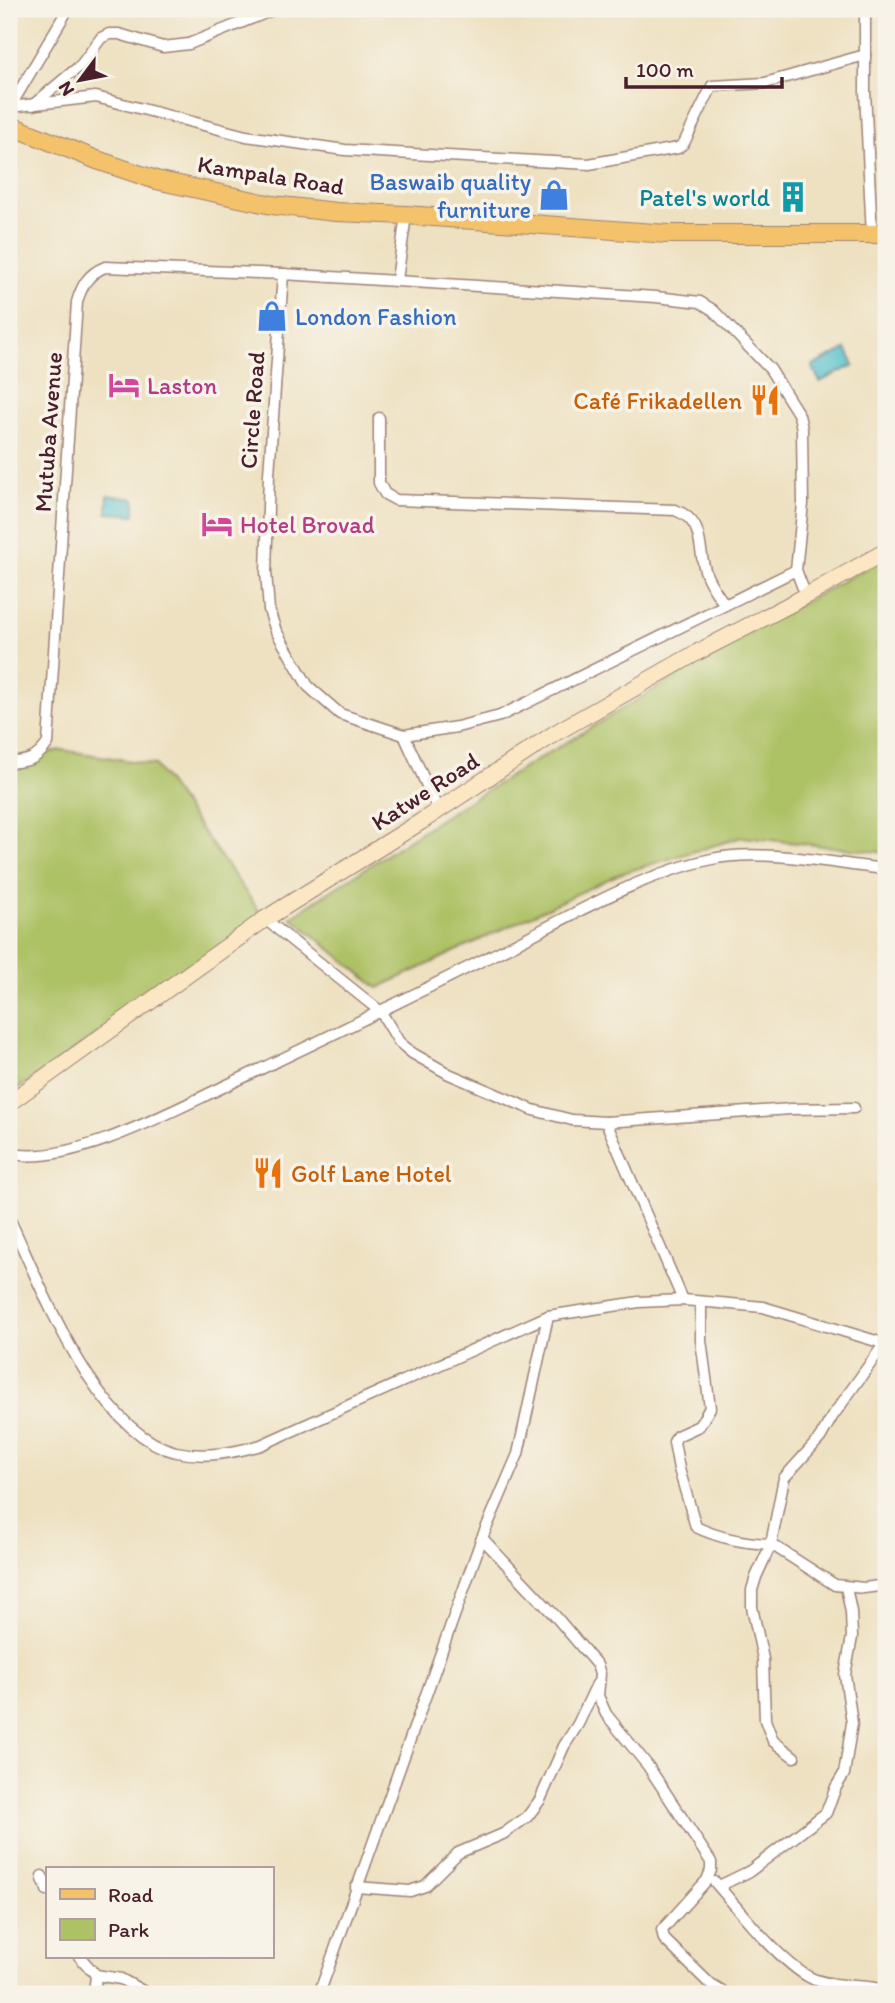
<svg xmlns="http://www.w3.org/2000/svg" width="895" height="2003" viewBox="0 0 895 2003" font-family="Itim,sans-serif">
<rect width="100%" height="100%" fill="#f7f3e8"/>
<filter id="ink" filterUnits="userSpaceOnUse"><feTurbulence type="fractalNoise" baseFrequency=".0143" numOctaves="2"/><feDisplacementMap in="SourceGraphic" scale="14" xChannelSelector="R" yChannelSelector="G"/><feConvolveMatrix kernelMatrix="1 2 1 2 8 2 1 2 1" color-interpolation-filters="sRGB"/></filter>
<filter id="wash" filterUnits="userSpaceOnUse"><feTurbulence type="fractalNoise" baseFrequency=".00686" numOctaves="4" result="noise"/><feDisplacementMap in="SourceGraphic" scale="28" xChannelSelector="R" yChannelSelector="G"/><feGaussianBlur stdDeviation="1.57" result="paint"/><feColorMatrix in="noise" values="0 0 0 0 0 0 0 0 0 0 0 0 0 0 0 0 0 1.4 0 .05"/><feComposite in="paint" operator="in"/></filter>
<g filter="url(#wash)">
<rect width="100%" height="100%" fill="#eee1c1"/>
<!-- green -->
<g fill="#adc165" stroke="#7c7048" stroke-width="2">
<path d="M886 557V853L742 837 619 874 378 988 291 917 454 810 760 626Z"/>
<path d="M62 750 155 765 265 919 9 1095V759Z"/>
</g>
<!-- water -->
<g fill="#52bfcc" stroke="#4e6f7c" stroke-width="2">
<path d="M846 349 854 365 820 382 812 366Z"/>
<path d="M108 495 135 499V515L107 513Z"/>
</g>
</g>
<g filter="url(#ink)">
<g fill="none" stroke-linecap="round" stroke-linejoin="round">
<defs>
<g id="street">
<path d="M865 9V91L872 236"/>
<path d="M886 90V116"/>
<path d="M33 105 81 65 101 38 109 34H119L163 47 189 44 275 9"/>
<path d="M10 107 96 97 246 136 345 150 412 154 589 164 678 148 684 143 712 86 765 83 865 55"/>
<path d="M9 119 10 107 68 9"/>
<path d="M397 280 406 215"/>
<path d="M379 418V483L385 494 396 500 675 510C707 522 696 549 707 576 711 586 719 596 725 605"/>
<path d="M796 570 500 716 457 727 404 735 340 714 308 686 276 631 269 610 266 572 269 474 283 274 656 297 700 302 713 310 770 369 799 415 802 429 803 504 796 570 806 596"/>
<path d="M404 735 438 810"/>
<path d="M9 763C29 761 36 760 48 743L77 302C82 285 88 274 105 267L283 274"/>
<path d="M265 919 381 1012 399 1042 412 1053 449 1074 533 1110 572 1120 606 1122 791 1109 854 1108"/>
<path d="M606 1122 683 1300"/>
<path d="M9 1153C66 1168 170 1112 223 1087 316 1043 408 998 499 952 568 918 637 875 712 859 760 848 836 864 886 869"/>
<path d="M9 1218C42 1287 95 1433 176 1452 205 1458 233 1453 261 1445L548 1316 639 1302 683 1300 720 1303 763 1307 886 1344"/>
<path d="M701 1302V1340L710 1408 699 1426 677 1436 674 1442 679 1469 696 1527C721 1539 744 1543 771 1544L756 1577 752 1590V1607L763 1659 765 1720 773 1741 794 1757"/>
<path d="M885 1343 832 1417 820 1438 784 1478 771 1544 835 1585 864 1588 886 1585"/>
<path d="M482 1538 557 1618 597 1665 600 1674 598 1696 606 1714 648 1766 711 1862V1870L707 1880 662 1930 664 1939 711 1985 726 1994"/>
<path d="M42 1876 47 1890"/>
<path d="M715 1882C737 1908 782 1964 811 1978 834 1988 862 1984 886 1990"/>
<path d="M719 1886 750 1871 826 1813 836 1787 844 1774 852 1723 845 1675 852 1637 851 1612 846 1587"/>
<path d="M356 1887 410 1891 425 1886 458 1853 503 1834 527 1817 540 1800 564 1746 578 1724 597 1684"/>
<path d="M79 1956 96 1975 94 1994"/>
<path d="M96 1975 121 1979 148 1994"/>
<path d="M319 1994 482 1538 518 1454 548 1316"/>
</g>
<path id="secondary" d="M9 1103 265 919 422 821 557 732 696 653 806 596 886 551"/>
<path id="primary" d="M9 125 97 160 156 180 272 205 336 212 406 215 668 234H886"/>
</defs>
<!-- street casing -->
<use href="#street" stroke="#9c8076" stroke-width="13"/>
<!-- secondary casing -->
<use href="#secondary" stroke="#9c8076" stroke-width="18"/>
<!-- primary casing -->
<use href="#primary" stroke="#9c8076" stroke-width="20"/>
<!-- street -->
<use href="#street" stroke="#fff" stroke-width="10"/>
<!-- secondary -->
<use href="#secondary" stroke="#fbe7c3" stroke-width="16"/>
<!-- primary -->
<use href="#primary" stroke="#f4c26a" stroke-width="18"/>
</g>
</g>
<!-- icons -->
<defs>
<symbol id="shop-bare" viewBox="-9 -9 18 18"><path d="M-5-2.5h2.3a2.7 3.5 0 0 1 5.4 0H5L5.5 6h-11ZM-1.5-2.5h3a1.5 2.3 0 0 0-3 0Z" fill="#3f7fe0" stroke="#f7f3e8" stroke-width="2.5" paint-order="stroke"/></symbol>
<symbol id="building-bare" viewBox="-9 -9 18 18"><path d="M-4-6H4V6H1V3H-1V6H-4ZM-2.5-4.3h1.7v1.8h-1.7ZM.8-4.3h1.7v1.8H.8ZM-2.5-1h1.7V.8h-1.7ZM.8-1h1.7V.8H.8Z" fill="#0f9aa8" stroke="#f7f3e8" stroke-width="2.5" paint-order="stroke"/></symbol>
<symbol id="hotel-bare" viewBox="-9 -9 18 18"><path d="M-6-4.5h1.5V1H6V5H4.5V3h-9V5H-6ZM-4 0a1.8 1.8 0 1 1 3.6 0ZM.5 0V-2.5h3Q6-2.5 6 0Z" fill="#d1479c" stroke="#f7f3e8" stroke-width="2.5" paint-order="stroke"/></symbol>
<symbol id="restaurant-bare" viewBox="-9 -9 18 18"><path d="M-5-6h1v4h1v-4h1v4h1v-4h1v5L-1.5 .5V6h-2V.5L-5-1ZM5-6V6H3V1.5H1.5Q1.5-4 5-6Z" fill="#e8710a" stroke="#f7f3e8" stroke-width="2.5" paint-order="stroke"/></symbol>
</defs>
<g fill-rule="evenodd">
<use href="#shop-bare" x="532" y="173" width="44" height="44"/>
<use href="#building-bare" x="771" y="175" width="44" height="44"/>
<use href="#shop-bare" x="250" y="294" width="44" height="44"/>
<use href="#hotel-bare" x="102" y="363" width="44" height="44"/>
<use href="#restaurant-bare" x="743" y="378" width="44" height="44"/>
<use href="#hotel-bare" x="195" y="502" width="44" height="44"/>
<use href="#restaurant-bare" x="246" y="1151" width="44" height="44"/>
</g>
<g text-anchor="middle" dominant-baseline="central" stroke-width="7" stroke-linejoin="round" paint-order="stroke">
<!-- street labels -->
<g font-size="24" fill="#4a1f2b" stroke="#f7f3e8">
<text transform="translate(271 175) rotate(9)">Kampala Road</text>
<text transform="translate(252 410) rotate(-86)">Circle Road</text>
<text transform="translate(48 432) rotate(-86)">Mutuba Avenue</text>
<text transform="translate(425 791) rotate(-33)">Katwe Road</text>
</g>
<!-- shop labels -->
<g font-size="24" fill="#366cbe" stroke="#f7f3e8" text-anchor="end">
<text x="531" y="181">Baswaib quality<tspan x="531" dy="28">furniture</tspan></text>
<text x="295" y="316" text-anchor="start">London Fashion</text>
</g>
<!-- culture labels -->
<g font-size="24" fill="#0d838f" stroke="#f7f3e8" text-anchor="end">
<text x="770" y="197">Patel's world</text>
</g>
<!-- hotel labels -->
<g font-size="24" fill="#b23c85" stroke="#f7f3e8" text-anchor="start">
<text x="147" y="385">Laston</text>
<text x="240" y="524">Hotel Brovad</text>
</g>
<!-- food labels -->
<g font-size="24" fill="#c56008" stroke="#f7f3e8" text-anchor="end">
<text x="742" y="400">Café Frikadellen</text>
<text x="291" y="1173" text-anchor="start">Golf Lane Hotel</text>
</g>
</g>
<!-- margin -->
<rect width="895" height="2003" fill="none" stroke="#f7f3e8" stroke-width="35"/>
<!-- legend -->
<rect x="46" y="1867" width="228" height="91" fill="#f7f3e8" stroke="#b29e9c" stroke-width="2"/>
<rect x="60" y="1889" width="35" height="10" fill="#f4c26a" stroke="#b29e9c" stroke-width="2"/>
<text x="108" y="1902" font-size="21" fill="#4a1f2b">Road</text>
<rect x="60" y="1919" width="35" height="21" fill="#adc165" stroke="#b29e9c" stroke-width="2"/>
<text x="108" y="1937" font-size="21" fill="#4a1f2b">Park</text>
<!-- north arrow -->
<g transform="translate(80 80) rotate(238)" stroke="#f7f3e8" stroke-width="5" paint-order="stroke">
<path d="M0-5L12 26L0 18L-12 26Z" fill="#4a1f2b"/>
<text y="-10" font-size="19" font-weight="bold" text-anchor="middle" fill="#4a1f2b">N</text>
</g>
<!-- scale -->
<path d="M626 77v10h156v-10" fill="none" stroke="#4a1f2b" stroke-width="3.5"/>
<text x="636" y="77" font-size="21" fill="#4a1f2b" stroke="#f7f3e8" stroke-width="5" paint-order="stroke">100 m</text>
</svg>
